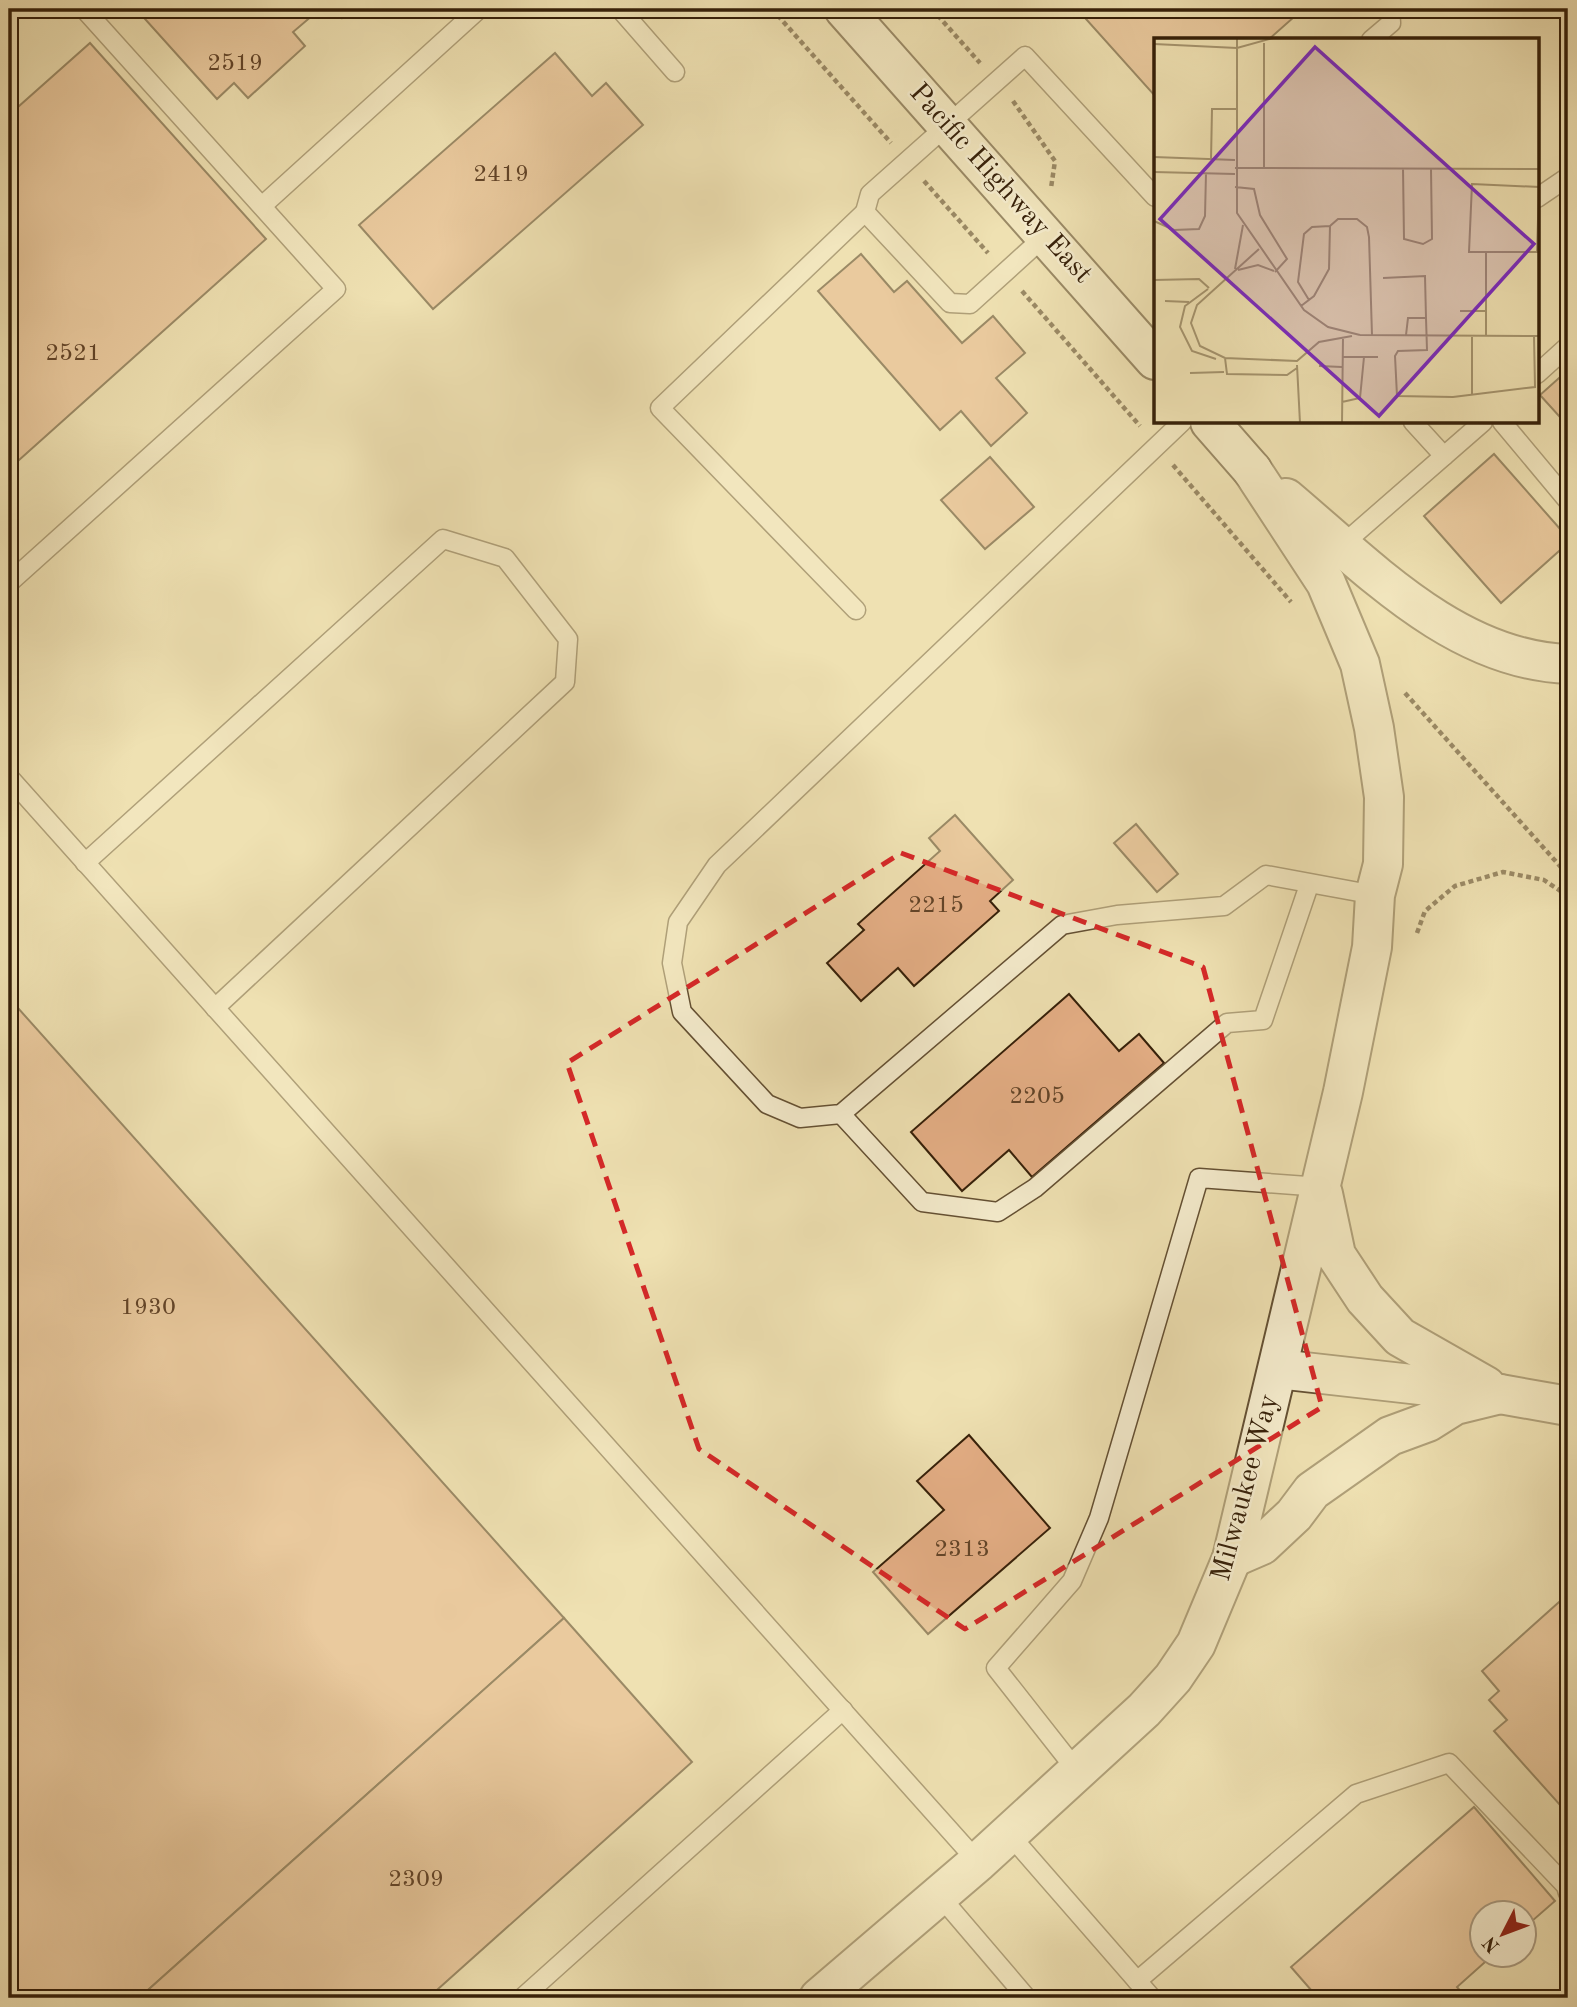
<svg xmlns="http://www.w3.org/2000/svg" width="1577" height="2007" viewBox="0 0 1577 2007" font-family="'Old Standard TT',serif">
<rect width="100%" height="100%" fill="#efe1b2"/>
<filter id="stains"><feTurbulence type="fractalNoise" baseFrequency=".00286" numOctaves="4"/><feColorMatrix values="0 0 0 0 .2 0 0 0 0 .09 0 0 0 0 .02 0 0 0 .5 -.17"/></filter>
<radialGradient id="worn" r=".72"><stop offset=".6" stop-color="#630" stop-opacity="0"/><stop offset="1" stop-color="#630" stop-opacity=".3"/></radialGradient>
<!-- building -->
<g fill="#e4ae85" stroke="#362009" stroke-width="2">
<path d="M136 9H320L293 32 305 46 248 98 234 83 217 99Z"/>
<path d="M334 9H353L342 18Z"/>
<path d="M1077 9H1303L1268 40H1155V96Z"/>
<path d="M90 43 266 239 9 469V115Z"/>
<path d="M555 53 592 96 606 83 643 125 433 309 359 225Z"/>
<path d="M861 254 894 292 907 281 962 343 993 316 1025 353 996 378 1027 413 991 446 961 411 940 430 818 291Z"/>
<path d="M1568 370V426L1540 395Z"/>
<path d="M1494 454 1568 538V543L1501 603 1424 516Z"/>
<path d="M990 457 1034 507 985 549 941 500Z"/>
<path d="M955 815 1013 880 990 901 999 911 914 986 898 968 861 1001 827 963 864 930 858 924 940 851 929 838Z"/>
<path d="M1136 824 1178 874 1157 892 1114 843Z"/>
<path d="M1069 994 1119 1051 1139 1034 1164 1063 1032 1177 1009 1150 962 1191 911 1132Z"/>
<path d="M9 998 564 1618 139 1998H9Z"/>
<path d="M969 1435 1050 1528 928 1634 873 1572 944 1510 917 1481Z"/>
<path d="M1568 1594V1814L1494 1731 1507 1720 1489 1700 1499 1691 1482 1671Z"/>
<path d="M564 1618 692 1762 428 1998H139Z"/>
<path d="M1474 1807 1555 1901 1524 1928V1912H1482V1954H1494L1457 1987 1466 1998H1318L1291 1967Z"/>
</g>
<g fill="none" stroke-linecap="round" stroke-linejoin="round">
<defs>
<g id="service">
<path d="M620 9 675 72"/>
<path d="M1371 40 1391 23 1390 9"/>
<path d="M1537 198 1568 177"/>
<path d="M262 206 479 9"/>
<path d="M1045 236 970 304 950 303 865 212 870 194 1025 56 1155 197"/>
<path d="M1537 374 1568 346"/>
<path d="M1182 422 717 865 678 922 672 963 682 1012 767 1104 800 1118 841 1114 1062 925 1117 915 1224 906 1266 875 1375 895"/>
<path d="M1413 422 1444 456"/>
<path d="M1502 422 1568 501"/>
<path d="M1342 545 1483 422"/>
<path d="M9 583 336 289 84 9"/>
<path d="M856 610 660 408 865 212"/>
<path d="M9 777 978 1862"/>
<path d="M85 863 443 539 505 558 568 639 565 682 215 1008"/>
<path d="M841 1114 922 1202 998 1212 1035 1188 1227 1023 1263 1020 1309 885"/>
<path d="M1077 1771 996 1668 1072 1581 1099 1518 1199 1178 1321 1187"/>
<path d="M1009 1834 1152 1998"/>
<path d="M939 1895 1027 1998"/>
<path d="M1137 1981 1356 1794 1449 1763 1566 1886 1568 1893"/>
<path d="M522 1998 843 1710"/>
</g>
<g id="tertiary">
<path d="M1286 498C1368 567 1455 660 1568 664"/>
<path d="M1323 1194 1336 1255 1365 1299 1400 1337 1486 1386"/>
<path d="M1278 1369 1500 1394 1568 1406"/>
<path d="M1232 1558 1262 1545 1294 1515 1312 1491 1390 1436 1428 1422 1455 1405 1500 1394"/>
<path d="M819 1998 978 1862 1144 1710 1173 1678 1196 1644 1232 1558 1343 1092 1372 947 1375 895 1383 864 1384 797 1374 728 1360 664 1326 583 1252 470"/>
</g>
<g id="secondary">
<path d="M844 9 1155 360"/>
<path d="M1210 422 1252 470"/>
</g>
</defs>
<!-- service casing -->
<use href="#service" stroke="#645033" stroke-width="21"/>
<!-- tertiary casing -->
<use href="#tertiary" stroke="#645033" stroke-width="42"/>
<!-- secondary casing -->
<use href="#secondary" stroke="#362009" stroke-width="42"/>
<!-- path -->
<g stroke="#362009" stroke-width="4.5" stroke-dasharray="5 3.5" stroke-linecap="butt">
<path d="M772 9 891 143"/>
<path d="M932 9 980 63"/>
<path d="M1013 101 1055 161 1051 188"/>
<path d="M924 181 988 253"/>
<path d="M1022 291 1140 426"/>
<path d="M1173 465 1291 602"/>
<path d="M1405 693 1568 875"/>
<path d="M1417 933 1425 911 1455 886 1503 872 1544 880 1568 896"/>
</g>
<!-- service -->
<use href="#service" stroke="#f5eccd" stroke-width="18"/>
<!-- tertiary -->
<use href="#tertiary" stroke="#f5eccd" stroke-width="38"/>
<!-- secondary -->
<use href="#secondary" stroke="#f5eccd" stroke-width="38"/>
</g>
<!-- marked area -->
<path d="M0 0H1577V2007H0ZM901 853 1203 967 1322 1407 965 1629 699 1449 567 1063Z" fill="#efe1b2" fill-opacity=".55" fill-rule="evenodd"/>
<path fill="none" stroke="#d62828" stroke-width="5" stroke-dasharray="14 9" stroke-linejoin="round" d="M901 853 1203 967 1322 1407 965 1629 699 1449 567 1063Z"/>
<g text-anchor="middle" dominant-baseline="central" stroke-width="5" stroke-linejoin="round" paint-order="stroke">
<!-- number labels -->
<g font-size="24" fill="#624428">
<text x="235" y="64">2519</text>
<text x="501" y="175">2419</text>
<text x="73" y="354">2521</text>
<text x="936" y="906">2215</text>
<text x="1037" y="1097">2205</text>
<text x="148" y="1308">1930</text>
<text x="962" y="1550">2313</text>
<text x="416" y="1880">2309</text>
</g>
<!-- street labels -->
<g font-size="28" fill="#362009" stroke="#f5eccd">
<text transform="translate(1000 184) rotate(48)">Pacific Highway East</text>
<text transform="translate(1246 1488) rotate(-75)">Milwaukee Way</text>
</g>
</g>
<!-- overview -->
<g transform="translate(1154 38)">
<rect width="385" height="385" fill="#efe1b2"/>
<path fill="none" stroke="#a5946e" stroke-width="2" d="M83 0V175L150 272 174 289 206 297M110 5V130M0 6 83 10 119 0M0 119 81 122M57 122 58 71H82M81 130 385 131M249 130 250 201 269 206 278 201 277 131M0 134 81 136M318 146 385 149 383 214H315ZM81 149 100 151 106 177 133 221 121 234M0 183 20 192 45 191 51 178 52 135M105 211 43 267 37 285 46 308 71 320 143 323 165 304 198 298M332 214V298M81 231 89 187M84 232 104 227 120 233M229 240 271 238 272 280M0 242 45 241 55 250M54 251 31 268 26 289 38 313 62 321M155 262 144 244 150 196 158 189 176 188M11 263 35 264M147 268 160 258 175 231 176 188 184 181H203L213 189 215 199 218 297M306 273H332M206 297 385 298M252 297 254 280H272L273 312 244 313 241 318 243 358 299 359 381 349 380 298M318 298V356M188 319H224M71 320 73 336 133 337 143 330M143 327 146 385M165 328 188 329M36 335 70 334M188 364 206 360 210 319M188 385 189 299"/>
<path fill="#7b2cbf" fill-opacity="0.15" stroke="#7b2cbf" stroke-width="3.5" d="M161 9 380 206 225 378 6 181Z"/>
<rect width="385" height="385" fill="none" stroke="#362009" stroke-width="3.5"/>
</g>
<!-- margin -->
<rect width="1577" height="2007" fill="none" stroke="#efe1b2" stroke-width="35"/>
<rect x="10" y="10" width="1556" height="1986" fill="none" stroke="#362009" stroke-width="3.5"/>
<rect x="18" y="18" width="1542" height="1972" fill="none" stroke="#362009" stroke-width="2"/>
<!-- north arrow -->
<g transform="translate(1503 1934) rotate(228)"><circle r="33" fill="#f5eccd" stroke="#a99a7f" stroke-width="2"/>
<path d="M0-5L12 26L0 18L-12 26Z" fill="#8f2418"/>
<text y="-10" font-size="19" font-weight="bold" text-anchor="middle" fill="#362009">N</text>
</g>
<rect width="100%" height="100%" filter="url(#stains)"/>
<rect width="100%" height="100%" fill="url(#worn)"/>
</svg>
